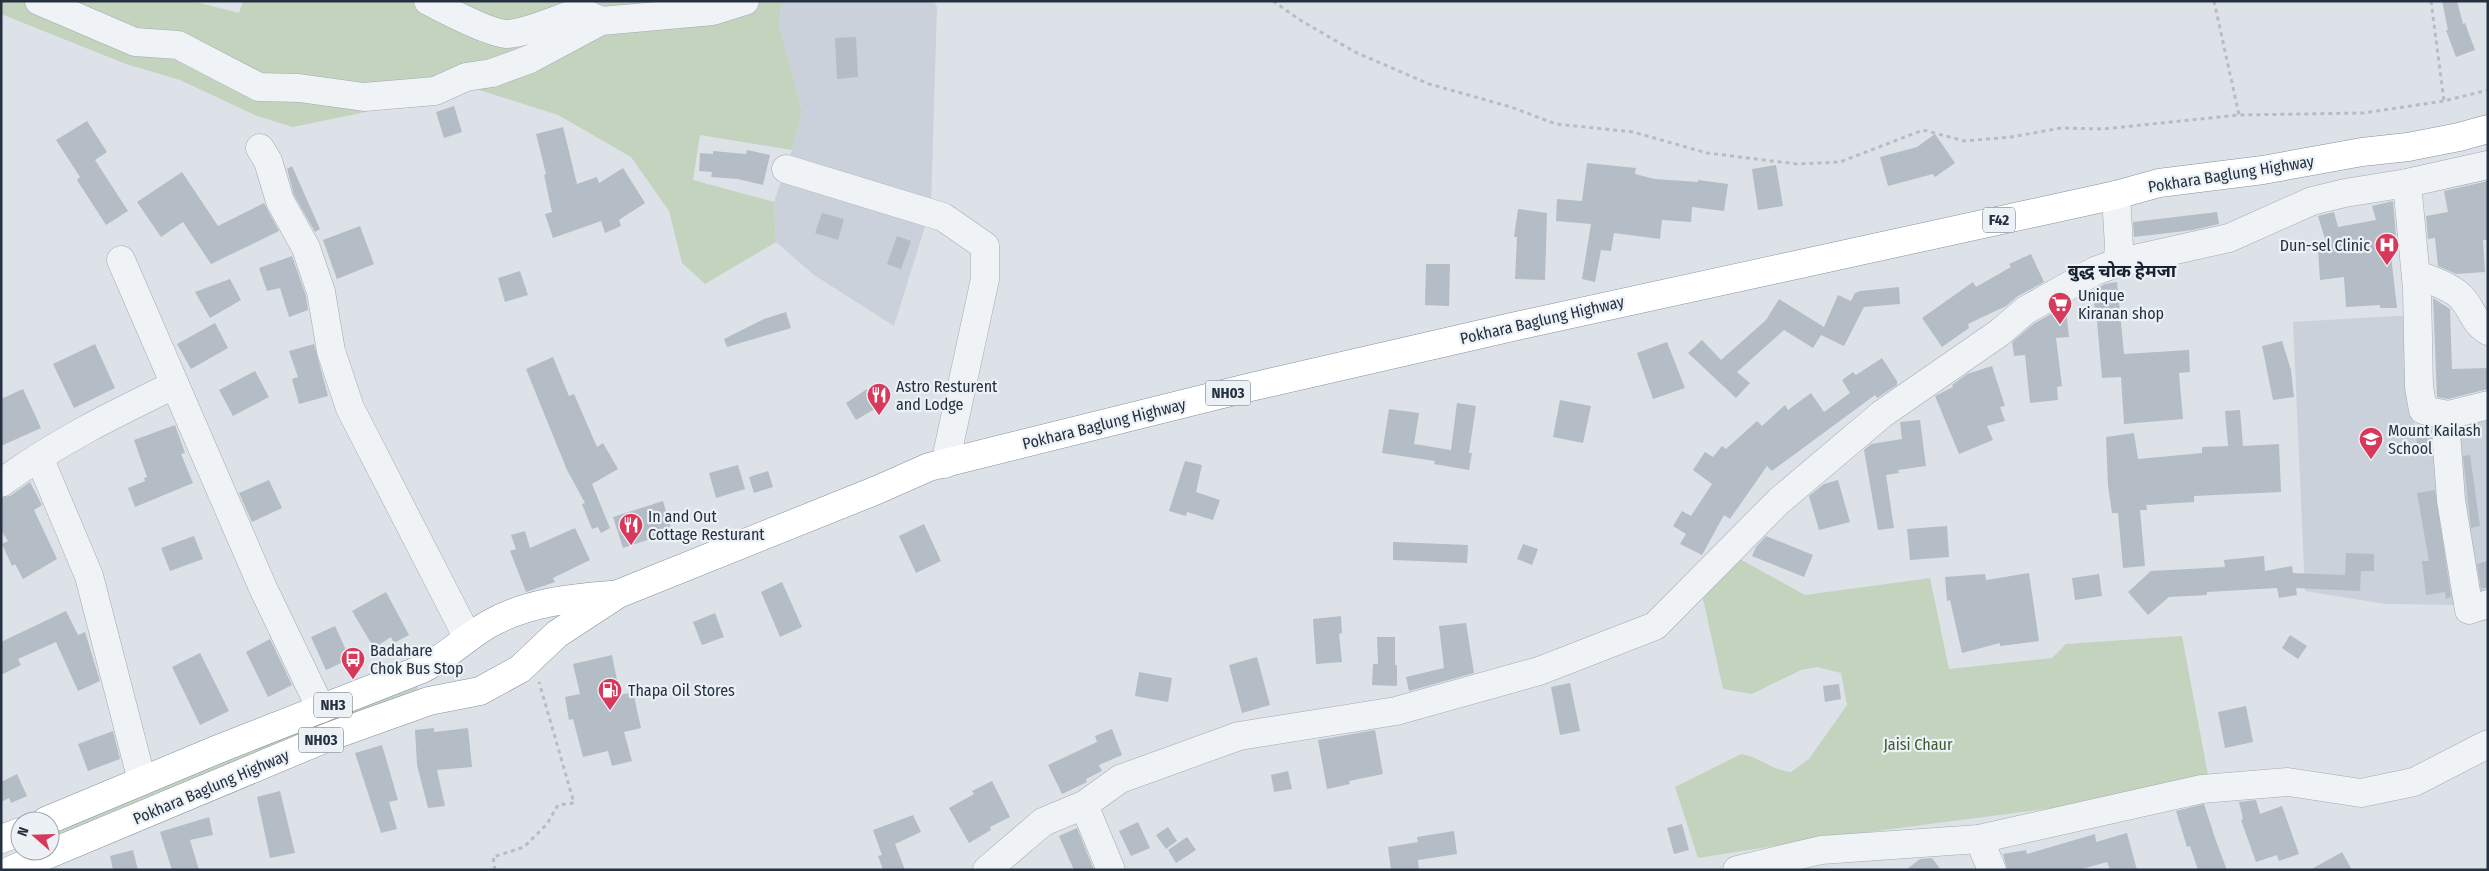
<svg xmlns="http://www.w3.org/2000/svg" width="2489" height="871" viewBox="0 0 2489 871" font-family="'Fira Sans Condensed','Noto Sans Devanagari',sans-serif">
<rect width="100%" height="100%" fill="#dde2e8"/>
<!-- built -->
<g fill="#cbd1da">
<path d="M782 1H934L937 7 931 207 894 326 814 275 776 242 774 202 792 150 802 111 779 24Z"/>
<path d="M2411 315 2415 435 2440 436 2463 605 2385 604 2305 591 2293 322Z"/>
<path d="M2488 416V596L2470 598 2454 428Z"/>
</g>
<!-- green -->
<g fill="#c4d3bd">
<path d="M1 1H192L239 13 243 1H782L779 24 802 111 792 150 700 135 693 180 774 202 776 242 705 284 682 263 669 211 631 157 558 115 473 88 422 97 361 113 293 127 257 116 180 80 126 64 1 14Z"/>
<path d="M1738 558 1805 595 1930 578 1949 669 2052 658 2066 644 2182 636 2208 775 2137 797 1830 837 1698 858 1675 787 1741 754C1760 757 1771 770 1791 772L1809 759 1847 705 1841 673 1817 667 1801 670 1752 694 1723 689 1703 599Z"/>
<path d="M416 685 418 690 368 713 50 844V833L239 754Z"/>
</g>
<!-- building -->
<g fill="#b4bcc5">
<path d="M2442 1H2457L2463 24 2465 23 2475 50 2456 57 2446 30H2448Z"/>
<path d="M856 37 858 77 837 79 835 38Z"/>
<path d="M454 106 462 132 444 138 436 112Z"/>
<path d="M87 121 107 152 95 160 128 211 106 225 77 180 80 177 56 140Z"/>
<path d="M563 127 577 184 597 177 599 183 623 168 645 203 619 220 621 226 605 233 601 221 553 238 545 214 552 212 544 175 546 174 536 134Z"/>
<path d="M1935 134 1955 163 1935 177 1933 174 1888 186 1880 157 1917 147Z"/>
<path d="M747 150 770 155 763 185 738 179 711 177 712 172 699 171 700 153 713 154V151L746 154Z"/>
<path d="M1587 163 1636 168 1635 174 1655 179 1698 182V180L1728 184 1724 211 1692 207 1691 222 1662 220 1660 239 1614 233 1611 251 1601 250 1595 282 1582 279 1591 224 1556 221 1557 199 1582 201Z"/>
<path d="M1776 165 1783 206 1758 210 1752 169Z"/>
<path d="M292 166 320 229 315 232 294 195 287 169Z"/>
<path d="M182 172 218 226 264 203 279 231 211 264 183 222 161 237 137 202Z"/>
<path d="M2488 181V240H2483L2485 272 2456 274 2438 266 2435 238 2428 239 2426 216 2448 212 2444 191Z"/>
<path d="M2393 201 2396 236 2389 238 2397 308H2380V305L2346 307 2344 277 2320 280 2318 249H2328L2318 216 2334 212 2338 227 2376 220 2372 206Z"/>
<path d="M1518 209 1547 213 1545 280 1515 279 1517 237H1514Z"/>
<path d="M2217 212 2219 224 2193 230 2134 237 2133 222Z"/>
<path d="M822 213 844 219 838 240 815 233Z"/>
<path d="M360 226 374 264 337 279 323 240Z"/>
<path d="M897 236 911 241 901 269 887 264Z"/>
<path d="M2031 254 2044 282 2018 296 2006 306 1968 324 1969 328 1942 347 1922 318 1973 282 1976 287 2011 267 2009 264Z"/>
<path d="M292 256 306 296 308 310 289 317 280 288 267 291 259 268Z"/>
<path d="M1426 264H1450L1449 306 1425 305Z"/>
<path d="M520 271 528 295 505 302 498 278Z"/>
<path d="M230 279 241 300 210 318 195 292Z"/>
<path d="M2117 282 2124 354 2189 350 2190 372 2179 373 2183 419 2124 424 2121 377 2102 378 2097 322 2092 291 2105 284Z"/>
<path d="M1899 287 1900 304 1864 307 1844 346 1821 335 1813 348 1784 330 1737 372 1750 383 1736 398 1688 353 1702 340 1721 360 1766 320 1779 299 1824 327 1838 295 1851 301 1855 293 1860 291Z"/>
<path d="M2433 298 2450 309 2452 369 2488 368V389L2448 399 2437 397Z"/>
<path d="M2066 309 2069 337 2056 338 2062 386 2057 387 2058 400 2030 403 2025 355 2014 356 2012 342 2035 323 2058 310Z"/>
<path d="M786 312 791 328 727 347 724 339 764 319Z"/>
<path d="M215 323 228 348 191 369 177 344Z"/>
<path d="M2282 341 2291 370 2294 397 2273 400 2262 346Z"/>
<path d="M1667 342 1685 388 1653 399 1637 353Z"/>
<path d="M95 344 115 388 74 408 53 364Z"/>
<path d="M314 344 328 396 299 404 292 379 298 377 289 351Z"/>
<path d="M553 357 569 396 574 394 597 447 603 443 618 469 592 484 610 528 601 533 598 527 592 529 582 504 585 503 567 470 526 369Z"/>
<path d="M1882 358 1897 381V385L1877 398 1875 395 1772 471 1767 466 1730 519 1724 515 1702 555 1680 544 1686 534 1673 526 1682 511 1691 516 1712 484 1693 470 1705 452 1713 457 1722 446 1726 449 1757 421 1762 426 1785 405 1788 410 1811 393 1824 412 1850 393 1842 380 1853 372 1856 375Z"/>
<path d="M1992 366 2005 406 2000 407 2005 421 1987 426 1993 440 1959 454 1935 396 1953 387 1952 385 1967 374Z"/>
<path d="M255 371 269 397 233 416 219 390Z"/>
<path d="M23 389 41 428 1 446V399Z"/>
<path d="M867 389 878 407 856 420 846 403Z"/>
<path d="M1560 400 1591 406 1583 443 1553 437Z"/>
<path d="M1457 403 1476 406 1469 453H1472L1469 470 1434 464 1435 461 1382 453 1389 409 1419 413 1414 444 1451 450Z"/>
<path d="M2240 410 2243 446 2279 444 2281 492 2194 496V502L2146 505 2147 510H2140L2145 566 2123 568 2118 513H2112L2108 486 2106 437 2134 433 2138 459 2202 453V447L2228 446 2225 411Z"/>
<path d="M1920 420 1926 466 1898 470 1899 473 1886 475 1894 528 1878 530 1864 450 1871 444 1902 439 1900 422Z"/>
<path d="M175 425 185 453 181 454 193 483 135 507 128 488 145 481 144 478 147 477 134 440Z"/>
<path d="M2417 436 2431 437 2432 451H2416Z"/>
<path d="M2470 455 2480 526 2471 528 2463 456Z"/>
<path d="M1185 461 1202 465 1196 492 1220 500 1213 520 1187 512 1186 516 1169 511Z"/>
<path d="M738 465 745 489 716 498 709 473Z"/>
<path d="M768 471 773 487 754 493 749 477Z"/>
<path d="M269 480 282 508 252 522 239 493Z"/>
<path d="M1838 480 1850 522 1819 530 1809 496 1824 484Z"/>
<path d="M30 482 42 505 34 510 57 559 23 579 15 564 12 566 2 544 8 541 1 530V498L10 496Z"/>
<path d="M2435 490 2451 597 2446 599 2445 592 2426 595 2422 561H2429L2417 493Z"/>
<path d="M663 501 672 532 623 548 613 517Z"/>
<path d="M924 524 941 561 916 573 899 536Z"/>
<path d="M1947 526 1949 557 1910 560 1907 529Z"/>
<path d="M575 528 590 560 553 578 555 582 526 592 510 551 516 549 511 535 525 531 530 548Z"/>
<path d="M194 536 203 559 170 571 161 548Z"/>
<path d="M1766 536 1813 555 1804 577 1752 556 1756 547Z"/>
<path d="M1393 542 1468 545 1467 563 1393 560Z"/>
<path d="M1523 544 1538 549 1532 565 1517 559Z"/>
<path d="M2346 553 2374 554V571H2361L2360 591 2296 588 2297 595 2279 598 2277 588 2207 592V595L2169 597 2148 615 2128 592 2151 571 2225 567 2224 560 2264 556 2265 571 2292 566 2293 573 2345 575Z"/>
<path d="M2488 561V587L2481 589 2477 564Z"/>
<path d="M2029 573 2039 641 2000 646V643L1962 653 1950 600 1947 601 1945 577 1985 574 1986 580Z"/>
<path d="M2099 574 2102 596 2075 600 2072 578Z"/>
<path d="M782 582 802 627 780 637 761 592Z"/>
<path d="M386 592 409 635 394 643 391 637 374 648 352 611Z"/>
<path d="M66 611 78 635 85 632 100 681 78 691 56 642 18 659 21 665 1 675V642Z"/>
<path d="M715 613 724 637 702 645 693 622Z"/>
<path d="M1341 616 1342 633 1339 634 1342 662 1316 664 1313 619Z"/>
<path d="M1466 623 1474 673 1409 691 1406 677 1444 668 1439 626Z"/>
<path d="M335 626 350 659 326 670 311 637Z"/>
<path d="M2290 635 2307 646 2298 659 2282 648Z"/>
<path d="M1377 637H1395V665H1397V686L1372 685 1373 664H1378Z"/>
<path d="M270 639 292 685 268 697 246 652Z"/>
<path d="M200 653 229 711 200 725 172 667Z"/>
<path d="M612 655 620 695 633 692 641 728 624 732 632 761 612 766 608 751 583 757 573 719 569 720 565 697 580 694 573 664Z"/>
<path d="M1257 657 1270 705 1242 713 1229 665Z"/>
<path d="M1139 672 1172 678 1168 702 1135 696Z"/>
<path d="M1570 683 1580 731 1560 735 1551 687Z"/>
<path d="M1839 684 1841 699 1825 702 1823 686Z"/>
<path d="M2246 706 2253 742 2225 748 2218 712Z"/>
<path d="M434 728V732L468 728 472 767 437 770 445 806 428 808 417 765 415 730Z"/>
<path d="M1112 729 1122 755 1099 765 1102 771 1086 779 1087 782 1062 794 1048 765 1097 742 1095 736Z"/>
<path d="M1375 730 1383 774 1349 781 1350 784 1327 789 1318 740Z"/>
<path d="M113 731 120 759 88 771 78 744Z"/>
<path d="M382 745 398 800 389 802 397 829 381 833 355 753Z"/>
<path d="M1288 771 1292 789 1274 792 1271 775Z"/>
<path d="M17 774 27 796 11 803 9 798 1 802V782Z"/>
<path d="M992 781 1010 817 990 827 991 830 969 843 949 808 974 794 972 791Z"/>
<path d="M280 791 295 853 270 858 257 797Z"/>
<path d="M2256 800 2260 814 2282 806 2299 854 2279 861 2277 855 2256 862 2241 820 2243 819 2239 802Z"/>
<path d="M2204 804 2216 841 2227 870H2198L2190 846 2187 847 2176 811Z"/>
<path d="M913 815 921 832 895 844 905 870H883L878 856 882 855 873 830Z"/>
<path d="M209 817 213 835 190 840 199 870H172L160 832Z"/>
<path d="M1138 822 1150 848 1131 856 1119 831Z"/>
<path d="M1682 824 1689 850 1674 854 1667 828Z"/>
<path d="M1168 827 1177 841 1166 849 1156 835Z"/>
<path d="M1077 828 1094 870H1074L1059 836Z"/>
<path d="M1454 831 1457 854 1418 860 1419 870H1391L1388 847 1418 842 1417 837Z"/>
<path d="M2127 833 2137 870H2110L2107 862 2078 870H2007L2003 854 2026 850 2027 854 2095 834 2096 842Z"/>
<path d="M1187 837 1196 850 1176 863 1168 850Z"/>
<path d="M133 850 138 870H113L110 856Z"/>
<path d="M2342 852 2352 870H2310Z"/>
<path d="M1932 858 1941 870H1906L1920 859Z"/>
</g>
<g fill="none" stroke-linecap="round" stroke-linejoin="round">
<defs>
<g id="minor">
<path d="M39 1 135 42 178 45 259 87 299 88 364 97 435 91 466 77 492 73 530 59 601 21 713 11 745 1"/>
<path d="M428 1C445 10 489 33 506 34 525 34 562 18 580 11L601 21"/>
<path d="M260 148 268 161 280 201 306 248 321 292 331 351 350 408 468 638"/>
<path d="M786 169 943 217 985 246V279L945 464"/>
<path d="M2407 183 2488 165"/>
<path d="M2116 195 2119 247 2117 263"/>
<path d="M121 260 263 588 321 709"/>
<path d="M2416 274C2429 280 2448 285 2459 295 2472 306 2472 322 2488 331"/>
<path d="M2448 415 2449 422 2446 432 2451 500 2469 610 2488 604"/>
<path d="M39 457 89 576 142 781"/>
<path d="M1 483C55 443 114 414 174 385"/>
<path d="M1084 805 1111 870"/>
<path d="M1979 839 1992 870"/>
<path d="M987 870 1043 822 1084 805 1120 779 1239 736 1396 711 1539 671 1655 626 1779 501 1882 414 1999 333 2026 310 2095 271 2117 263 2229 238 2312 201 2345 193 2407 183 2417 289 2419 387 2423 410 2448 415 2488 405"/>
<path d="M1737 870 1821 850 1979 839 2202 789 2288 782 2361 793 2414 782 2488 744"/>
</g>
<g id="highway">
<path d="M46 821 216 750 422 669C447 657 465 638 489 624 526 603 570 598 611 595"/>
<path d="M1 839 20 832"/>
<path d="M11 870 331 736 429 701 480 691 520 669 557 634 618 594 877 490 929 467 1251 387 1512 327 2116 195 2159 183 2263 170 2362 152 2408 147 2459 137 2488 129"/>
</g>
</defs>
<!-- minor casing -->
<use href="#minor" stroke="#a2a9b2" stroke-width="29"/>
<!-- highway casing -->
<use href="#highway" stroke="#8390a0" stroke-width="29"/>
<!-- path -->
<g stroke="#b7bdc3" stroke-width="3" stroke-dasharray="4 4" stroke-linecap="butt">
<path d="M1273 1 1300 20 1355 52 1429 84 1511 107 1556 124 1633 132 1707 153 1797 164 1840 162 1923 130 1965 141 2011 137 2061 128 2103 129 2239 115 2363 113 2444 101"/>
<path d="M2214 1 2239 115"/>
<path d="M2431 1 2444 101 2488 90"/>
<path d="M495 870 493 857 524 847 547 824 558 805 574 803 539 682"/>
</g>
<!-- minor -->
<use href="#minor" stroke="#f0f3f6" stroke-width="28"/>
<!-- highway -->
<use href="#highway" stroke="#fff" stroke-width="28"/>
</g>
<!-- icons -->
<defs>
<symbol id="hospital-pin" viewBox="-11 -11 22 30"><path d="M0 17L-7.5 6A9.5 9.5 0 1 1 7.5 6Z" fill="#d8385a" stroke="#ecf1f6"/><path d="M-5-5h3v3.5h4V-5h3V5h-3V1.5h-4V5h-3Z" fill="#fff"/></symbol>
<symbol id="supermarket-pin" viewBox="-11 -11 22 30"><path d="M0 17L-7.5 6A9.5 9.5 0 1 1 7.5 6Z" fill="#d8385a" stroke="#ecf1f6"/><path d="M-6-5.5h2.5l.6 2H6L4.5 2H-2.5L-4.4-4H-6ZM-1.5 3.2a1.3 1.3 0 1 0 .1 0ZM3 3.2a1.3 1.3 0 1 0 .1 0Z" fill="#fff"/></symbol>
<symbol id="restaurant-pin" viewBox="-11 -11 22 30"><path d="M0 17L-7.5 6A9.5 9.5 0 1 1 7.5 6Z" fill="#d8385a" stroke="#ecf1f6"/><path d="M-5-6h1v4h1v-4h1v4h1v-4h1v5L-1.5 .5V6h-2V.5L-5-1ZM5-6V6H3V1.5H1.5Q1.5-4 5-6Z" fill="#fff"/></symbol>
<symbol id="school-pin" viewBox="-11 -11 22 30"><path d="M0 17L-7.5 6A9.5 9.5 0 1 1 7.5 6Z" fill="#d8385a" stroke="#ecf1f6"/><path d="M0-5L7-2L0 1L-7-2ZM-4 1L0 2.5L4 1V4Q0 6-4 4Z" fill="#fff"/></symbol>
<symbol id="bus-pin" viewBox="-11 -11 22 30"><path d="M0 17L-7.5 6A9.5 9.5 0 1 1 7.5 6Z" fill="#d8385a" stroke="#ecf1f6"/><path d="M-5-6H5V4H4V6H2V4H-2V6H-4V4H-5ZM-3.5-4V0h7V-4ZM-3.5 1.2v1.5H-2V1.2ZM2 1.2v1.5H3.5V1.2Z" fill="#fff"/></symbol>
<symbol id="fuel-pin" viewBox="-11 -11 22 30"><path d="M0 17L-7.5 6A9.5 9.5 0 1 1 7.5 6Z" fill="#d8385a" stroke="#ecf1f6"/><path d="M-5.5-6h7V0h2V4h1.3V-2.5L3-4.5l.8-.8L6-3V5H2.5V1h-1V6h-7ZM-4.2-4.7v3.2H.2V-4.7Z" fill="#fff"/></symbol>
</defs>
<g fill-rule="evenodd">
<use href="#hospital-pin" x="2373" y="231" width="28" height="38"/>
<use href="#supermarket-pin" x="2046" y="290" width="28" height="38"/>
<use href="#restaurant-pin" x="865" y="381" width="28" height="38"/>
<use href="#school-pin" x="2357" y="425" width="28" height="38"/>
<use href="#restaurant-pin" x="617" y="511" width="28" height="38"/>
<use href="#bus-pin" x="339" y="645" width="28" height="38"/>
<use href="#fuel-pin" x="596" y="676" width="28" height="38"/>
</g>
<g text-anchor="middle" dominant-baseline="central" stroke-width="4.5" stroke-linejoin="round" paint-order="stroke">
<!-- shield labels -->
<g fill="#ecf1f6" stroke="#616b77" stroke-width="1">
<rect x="1983" y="207.5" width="32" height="25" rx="4"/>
<rect x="1205.5" y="380.5" width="45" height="25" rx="4"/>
<rect x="314" y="692.5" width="38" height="25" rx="4"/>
<rect x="298.5" y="727.5" width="45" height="25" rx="4"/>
</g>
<g font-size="15" font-weight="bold" fill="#253140">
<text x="1999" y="220">F42</text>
<text x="1228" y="393">NH03</text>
<text x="333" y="705">NH3</text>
<text x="321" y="740">NH03</text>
</g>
<!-- street labels -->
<g font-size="16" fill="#253140" stroke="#ecf1f6">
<text transform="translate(2231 174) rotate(-9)">Pokhara Baglung Highway</text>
<text transform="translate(1542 320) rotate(-13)">Pokhara Baglung Highway</text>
<text transform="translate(1104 424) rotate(-14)">Pokhara Baglung Highway</text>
<text transform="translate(211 787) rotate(-23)">Pokhara Baglung Highway</text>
</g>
<!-- poi labels -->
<g font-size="16" fill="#253140" stroke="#ecf1f6" text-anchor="start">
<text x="2370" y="245" text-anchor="end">Dun-sel Clinic</text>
<text x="2078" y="295">Unique<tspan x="2078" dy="18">Kiranan shop</tspan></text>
<text x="896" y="386">Astro Resturent<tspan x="896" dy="18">and Lodge</tspan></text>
<text x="2388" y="430">Mount Kailash<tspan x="2388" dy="18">School</tspan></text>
<text x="648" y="516">In and Out<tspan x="648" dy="18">Cottage Resturant</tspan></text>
<text x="370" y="650">Badahare<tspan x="370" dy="18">Chok Bus Stop</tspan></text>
<text x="628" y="690">Thapa Oil Stores</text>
</g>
<!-- park labels -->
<g font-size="16" fill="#3d5c32" stroke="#ecf1f6">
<text x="1918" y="744">Jaisi Chaur</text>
</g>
<!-- neighbourhood labels -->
<g font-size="18" font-weight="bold" fill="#182230" stroke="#ecf1f6">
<text x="2122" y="271">बुद्ध चोक हेमजा</text>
</g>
</g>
<!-- border -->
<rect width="2489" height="871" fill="none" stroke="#253140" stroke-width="5"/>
<!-- north arrow -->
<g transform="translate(35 836) rotate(290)"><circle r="24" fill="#ecf1f6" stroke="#9ca4ad"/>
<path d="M0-4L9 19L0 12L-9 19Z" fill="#d8385a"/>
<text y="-8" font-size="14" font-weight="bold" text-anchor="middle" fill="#253140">N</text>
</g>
</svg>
